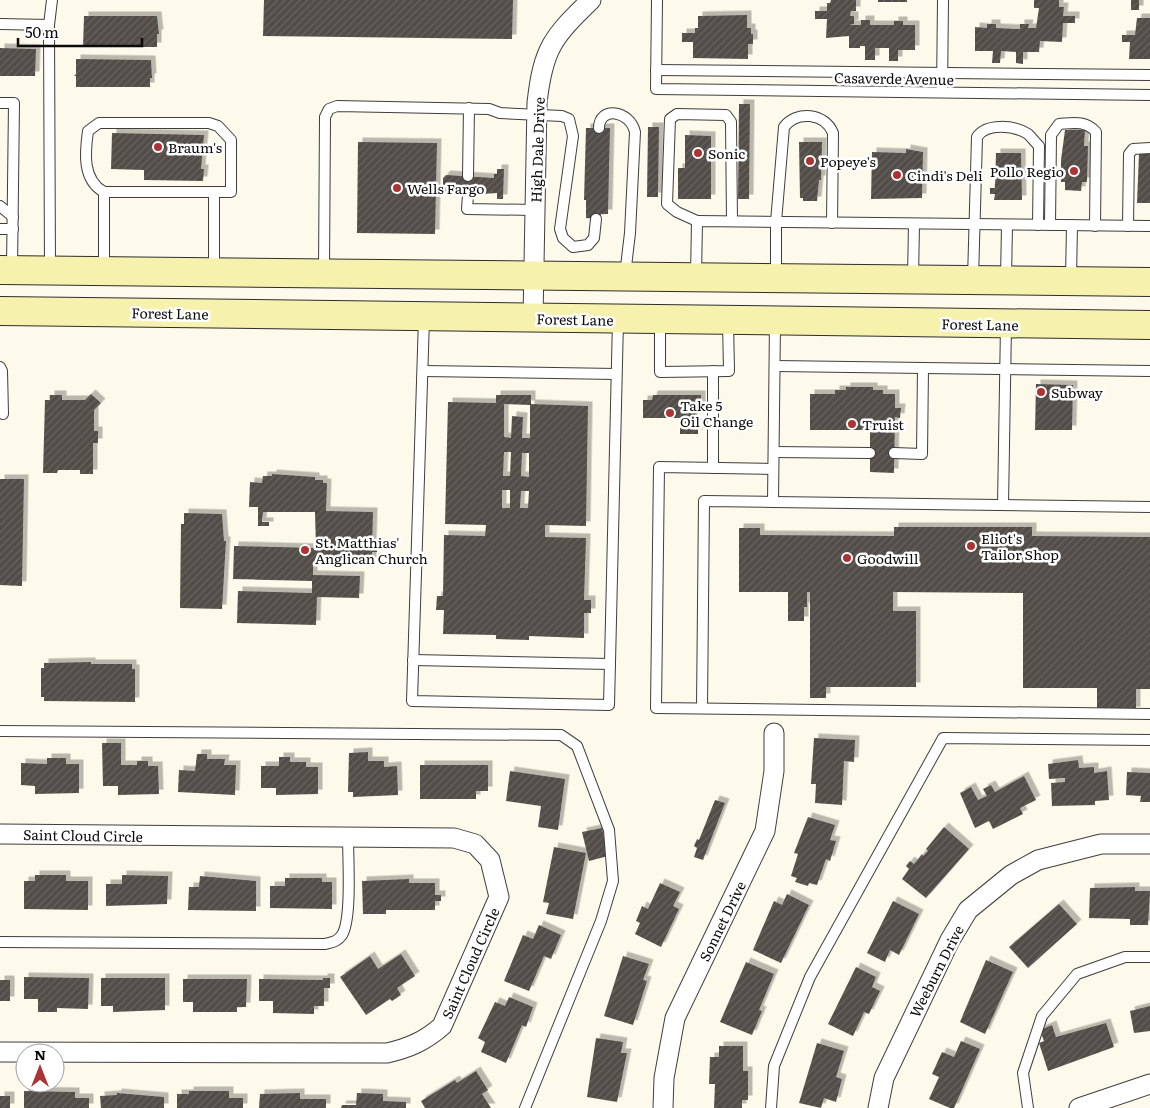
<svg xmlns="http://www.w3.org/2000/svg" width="1150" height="1108" viewBox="0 0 1150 1108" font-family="Literata,serif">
<defs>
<pattern id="building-hatch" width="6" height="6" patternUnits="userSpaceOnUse" patternTransform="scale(1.25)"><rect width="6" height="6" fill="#534d49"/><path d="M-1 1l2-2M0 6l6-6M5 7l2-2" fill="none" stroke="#67625f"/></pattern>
<filter id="shadow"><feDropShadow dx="4.5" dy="-4.5" stdDeviation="0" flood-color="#0004"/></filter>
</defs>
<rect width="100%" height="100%" fill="#fdfaeb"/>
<!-- building -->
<g fill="url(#building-hatch)" fill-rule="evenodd" filter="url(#shadow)">
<path d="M264 0H513L512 39 263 36Z"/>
<path d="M831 0H856V11H851L850 16H854V24L849 25H861V20H870V25H894V21H903V25H915V50H898V61H889V48H875V60H865V46H860V48H849V36L826 38 827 19H815V11H827V3H830Z"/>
<rect x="878" y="0" width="29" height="2"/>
<path d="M1034 0H1059V7H1064L1063 16H1075V23H1063L1062 42 1040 41 1039 52H1023V64L1016 63V52L1001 51 1000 63H992L993 51H975V27L987 28V24H996V28L1020 29V24H1029L1028 28H1036L1039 8H1034Z"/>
<rect x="1131" y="0" width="8" height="10"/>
<path d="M747 15V28H751V34H753V44H748V59L693 58V42H682V33H695V28H698V16Z"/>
<path d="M84 16H157L159 34H157V47H83Z"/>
<path d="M1137 18H1150V59H1129L1130 42H1122V35H1135Z"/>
<path d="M0 48 36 49 35 76H0Z"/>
<path d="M76 59 151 60 152 78H150V87H76V76H74L76 74Z"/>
<path d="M739 104H750L749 199H738Z"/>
<path d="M648 127H659L658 197H647Z"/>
<path d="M586 128H610L608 214H601L600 219 586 218V200H584Z"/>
<path d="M1065 130H1085L1084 146H1088L1087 182H1082L1081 191 1065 190V182H1061V160Z"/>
<path d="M112 133 204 135 201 169H204L203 181 144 180V170L111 169Z"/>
<path d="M685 135 711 136V199H678V168H685Z"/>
<path d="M358 142 437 143 435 234 357 233Z"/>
<path d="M799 142H822L821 180H819L817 201H803V198H800Z"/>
<path d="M906 149 923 152 922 198 871 199 872 152 906 153Z"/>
<path d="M996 153H1021L1022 200H994L995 194H990V188H995Z"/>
<path d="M1139 154H1150V203H1137Z"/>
<path d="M497 169H504L503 199H497V193L468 195 443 193V178L446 175 494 178V174H497Z"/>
<path d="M1036 384 1073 385 1072 430H1035Z"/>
<path d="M846 387H873V390H883V394H895V408H901L900 418 895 417 894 473 870 472V430H810V394H835V390H846Z"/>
<path d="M91 394 101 403 94 410V431H98V443H93V474H80V470H58L57 473H43L45 400H50V395H62V400H85Z"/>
<path d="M496 395H531V404L588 406 586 526 545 525V537L586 538 584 600H591V613H584V638L529 636V640L496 639V635L443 634 444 610H436L437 596H443L444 535 485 536 486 525 445 524 448 402 496 403ZM504 404 530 405V438H522L523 417 512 416 511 438 504 437ZM504 452H511L510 476H503ZM522 453H529V477L521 476ZM502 490H510V508H502ZM521 491H529L528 508H520Z"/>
<path d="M653 395H701V408H698L697 418H687V423H698V434H680V418H643V400H652Z"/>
<path d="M272 474 315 477V480H323V483H327L326 511 373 512 372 548H377V552H372V562L317 560V565H313V575L360 576 359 598 317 597 316 625 237 623 238 591 312 593V581L233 579 234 546 316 548 315 512H263L262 522H269V526H258V507H249L250 482 262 483 263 476H272Z"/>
<path d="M0 479H24L22 586 0 585Z"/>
<path d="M184 513 222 514 224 541H226L222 609 180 608 181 524H184Z"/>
<path d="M894 527H1032V536L1150 537V689H1136V711H1097V688H1023V593L893 592V611H916V687H826V698H810V592H807V607H804V621H788V592H739V528H760V535L894 536Z"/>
<path d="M91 662V664H132V669H135V702L44 701V697H41V668H44V663Z"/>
<path d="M814 738 855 740 854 762 844 761 842 805 815 803 816 784H811Z"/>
<path d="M102 743H121V765H137V761H148V766H158L159 794 118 795V786H103Z"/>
<path d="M368 752V761H384V767L397 766 398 795 353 797V792H348L349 753Z"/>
<path d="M197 754H207V759H225L224 765H236L235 795 178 792 179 770 195 771Z"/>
<path d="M279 757H290V762H306V767H318V794L276 795V788H261V766H279Z"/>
<path d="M47 758H66V764H79V793L35 794V786L21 785V763L47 764Z"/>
<path d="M1078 760 1079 768 1094 767V773L1107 771 1109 800 1095 801V805L1052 806 1051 783 1065 782V778L1049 779 1048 764Z"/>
<path d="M420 765H488V791H476V799H420Z"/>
<path d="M510 771 565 779 558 830 538 827 541 806 506 801Z"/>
<path d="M1127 772 1150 773V802H1140L1141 796 1126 795Z"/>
<path d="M1024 776 1036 800 1020 808 1023 814 993 829 989 821 975 828 960 793 971 787 978 800 987 796 983 789 991 785 995 792Z"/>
<path d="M715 800 725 803 703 860 694 857 697 848 694 846 697 839 699 840Z"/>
<path d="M808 817 835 825 830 840 836 841 830 861 826 859 817 885 809 883 808 886 795 882 797 878 791 876 798 854 794 853Z"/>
<path d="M944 827 969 849 926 898 902 879 909 869 906 866 910 861 914 864 922 854 923 856 928 851 926 849Z"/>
<path d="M602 828 608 856 589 861 582 832Z"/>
<path d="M554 847 586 853 573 919 546 914 549 903 543 902Z"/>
<path d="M35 875H66V881H88V910L24 909V881H35Z"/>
<path d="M122 875 168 876 167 904 106 906V884H122Z"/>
<path d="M200 876 256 881V911L188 910 189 887H199Z"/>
<path d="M285 878H322V882H332V909L270 908V886H285Z"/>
<path d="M409 879V883H435V895H441V901H435V910H386V914H363L362 881Z"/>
<path d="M660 883 680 892 673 906 679 909 661 947 635 934 640 923 636 921 642 906 648 909Z"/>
<path d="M1135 887V891H1150L1148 925H1130V919L1089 918 1090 888Z"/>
<path d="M787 894 809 905 781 963 753 950 774 901 782 905Z"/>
<path d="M893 901 919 914 899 955 890 950 885 962 867 953Z"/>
<path d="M1059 904 1077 924 1028 968 1009 947Z"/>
<path d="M539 925 561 935 551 959 544 956 529 991 504 981 523 935 533 939Z"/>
<path d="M401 954 415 976 397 988 401 995 392 1001 390 999 366 1015 340 977 370 956 378 969Z"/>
<path d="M623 956 649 964 643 980 647 981 633 1025 604 1016Z"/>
<path d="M986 960 1013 972 985 1034 960 1022Z"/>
<path d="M746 962 774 974 759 1010 762 1011 752 1035 720 1022Z"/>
<path d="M856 967 876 977 872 987 880 991 869 1014 864 1012 853 1036 828 1024Z"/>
<path d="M24 977 89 978 88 1009 57 1008V1012H38V999H24Z"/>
<path d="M101 978H165V1010L113 1012V1006H101Z"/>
<path d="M323 978H330V988H324V1006H314V1014L273 1013V1001H259V979L323 980Z"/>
<path d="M183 979H247L246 1007H237V1012H193V1002H183Z"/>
<rect x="0" y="980" width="10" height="21"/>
<path d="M509 997 533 1007 526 1027 522 1025 506 1063 481 1052 485 1042 478 1038 495 1002 505 1006Z"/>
<path d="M1150 1006V1031L1134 1033 1130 1011Z"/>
<path d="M1106 1023 1114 1047 1048 1071 1039 1043 1044 1041 1040 1030 1052 1025 1056 1037Z"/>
<path d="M596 1038 623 1042 621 1053H627L617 1102 587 1097Z"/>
<path d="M961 1041 980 1049 954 1108H950L929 1099 939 1077 932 1074 942 1052 954 1057Z"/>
<path d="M817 1043 844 1051 836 1077 842 1079 836 1102 824 1098 821 1108 799 1103Z"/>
<path d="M719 1046H743V1071H748V1100H742V1108H714L715 1084H709L710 1057H719Z"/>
<path d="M476 1071 488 1090 482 1094 491 1108H425L421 1101 455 1080 457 1083Z"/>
<path d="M24 1091 75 1092V1098H89V1108H24Z"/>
<path d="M189 1091H229V1098H243V1108H177V1094H189Z"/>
<path d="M117 1093 164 1097V1108H101L100 1096 117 1095Z"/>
<path d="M300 1093V1099H326V1108H259L260 1094Z"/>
<path d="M357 1093 383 1094V1101L406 1102V1108H341L342 1105H356Z"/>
<rect x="0" y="1096" width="10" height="12"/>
</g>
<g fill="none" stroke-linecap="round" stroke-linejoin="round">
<defs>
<g id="service">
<path d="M657 0 656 89 1150 95"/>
<path d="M0 24 49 25"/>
<path d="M656 70 1150 75"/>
<path d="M942 92 943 0"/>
<path d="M0 103H14L12 269"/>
<path d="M599 128C599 106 630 110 635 132L630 233 625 275"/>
<path d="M468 176 469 108"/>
<path d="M104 192C82 180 85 152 88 131L99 123H209L218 126 231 140V192H214"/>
<path d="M468 195 467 209 535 210"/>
<path d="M0 206 13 217"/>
<path d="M697 221 677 212 667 204 670 119 677 114 726 115 731 122 732 221"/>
<path d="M1050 225 1051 135 1059 124C1073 123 1085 120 1096 132L1095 226"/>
<path d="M1128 226 1129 154 1133 149 1150 148"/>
<path d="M0 229H13"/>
<path d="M50 269 49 25 52 0"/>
<path d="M104 270V192H214V271"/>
<path d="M324 272 325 117 329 109 337 106 489 109 500 113 562 116 569 119 573 136 560 229 563 238 573 247 588 245 594 238 596 219"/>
<path d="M696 276 697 221 1150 226"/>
<path d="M776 277V222L784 127C797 110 825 113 833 133L832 223"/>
<path d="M913 278 914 224"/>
<path d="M973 279 977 137C986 123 1014 125 1028 134 1032 138 1035 142 1039 146L1038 225"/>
<path d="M1006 279 1007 225"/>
<path d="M1071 279 1072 225"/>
<path d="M424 318 412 701 609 705 618 320"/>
<path d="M660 321V372L729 371 728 321"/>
<path d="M775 366 1150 371"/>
<path d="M0 367 2 371 3 414"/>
<path d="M423 371 616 374"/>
<path d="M713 371V468"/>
<path d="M774 452 870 453"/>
<path d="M894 453 922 454 923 368"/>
<path d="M773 469 659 467 656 708 1150 714"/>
<path d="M773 502 1150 507"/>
<path d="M1003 505 1006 325"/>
<path d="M413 660 610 664"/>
<path d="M702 708 704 501 773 502 775 322"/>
<path d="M0 731 561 735 577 746 609 830 613 881 601 921 525 1108"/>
<path d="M0 942 325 944C332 942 337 942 342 935 352 919 348 859 348 837"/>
<path d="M771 1108 774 1066 810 977 943 738 1150 740"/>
<path d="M1028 1108 1023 1073 1042 1016 1077 974 1125 957H1150"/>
</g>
<g id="minor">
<path d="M533 318 537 103C543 48 553 37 591 0"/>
<path d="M0 834 454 838 475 844 490 860 499 897 442 1026C425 1041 409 1048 387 1053L0 1052"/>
<path d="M663 1108 664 1078 675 1018 765 831 774 771V733"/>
<path d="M878 1108 884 1078 950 940 968 910 1011 875 1038 860 1101 844H1150"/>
<path d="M1079 1108 1150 1084"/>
</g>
<g id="secondary">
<path d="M0 270 1150 282"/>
<path d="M0 311 1150 325"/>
</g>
</defs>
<!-- service casing -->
<use href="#service" stroke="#3e3e3e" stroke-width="12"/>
<!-- minor casing -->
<use href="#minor" stroke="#3e3e3e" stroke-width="21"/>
<!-- secondary casing -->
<use href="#secondary" stroke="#2d2d2d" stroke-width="30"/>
<!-- service -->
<use href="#service" stroke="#fff" stroke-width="10"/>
<!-- minor -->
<use href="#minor" stroke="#fff" stroke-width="19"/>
<!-- secondary -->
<use href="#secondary" stroke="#f6f1ad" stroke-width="28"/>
</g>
<!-- markers -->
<g fill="#ac3334" stroke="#fff" stroke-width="2">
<circle cx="158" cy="147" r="5"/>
<circle cx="698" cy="153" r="5"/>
<circle cx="810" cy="161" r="5"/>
<circle cx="1074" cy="171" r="5"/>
<circle cx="897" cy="175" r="5"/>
<circle cx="397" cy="188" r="5"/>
<circle cx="1041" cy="392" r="5"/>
<circle cx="670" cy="413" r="5"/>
<circle cx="852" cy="424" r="5"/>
<circle cx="971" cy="546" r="5"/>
<circle cx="305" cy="550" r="5"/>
<circle cx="847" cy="558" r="5"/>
</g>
<g text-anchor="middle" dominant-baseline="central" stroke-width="5" stroke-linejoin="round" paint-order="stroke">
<!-- street labels -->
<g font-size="14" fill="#0b0b0b" stroke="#fff">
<text transform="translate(894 78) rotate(1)">Casaverde Avenue</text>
<text transform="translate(537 150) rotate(-88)">High Dale Drive</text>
<text transform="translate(170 313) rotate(1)">Forest Lane</text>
<text transform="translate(575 319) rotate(1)">Forest Lane</text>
<text transform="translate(980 324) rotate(1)">Forest Lane</text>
<text transform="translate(83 835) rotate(1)">Saint Cloud Circle</text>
<text transform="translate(722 921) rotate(-64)">Sonnet Drive</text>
<text transform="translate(470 963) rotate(-66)">Saint Cloud Circle</text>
<text transform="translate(936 971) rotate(-63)">Weeburn Drive</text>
</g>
<!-- poi labels -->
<g font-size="14" fill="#0b0b0b" stroke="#fff" text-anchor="start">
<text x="168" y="147">Braum's</text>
<text x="708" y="153">Sonic</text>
<text x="820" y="161">Popeye's</text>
<text x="1064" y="171" text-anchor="end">Pollo Regio</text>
<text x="907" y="175">Cindi's Deli</text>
<text x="407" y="188">Wells Fargo</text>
<text x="1051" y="392">Subway</text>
<text x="680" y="405">Take 5<tspan x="680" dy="16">Oil Change</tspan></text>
<text x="862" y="424">Truist</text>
<text x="981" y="538">Eliot's<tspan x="981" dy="16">Tailor Shop</tspan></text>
<text x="315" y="542">St. Matthias'<tspan x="315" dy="16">Anglican Church</tspan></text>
<text x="857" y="558">Goodwill</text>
</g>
</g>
<!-- north arrow -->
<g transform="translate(40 1068)"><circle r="24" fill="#ffffff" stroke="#9d9d9d"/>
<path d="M0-4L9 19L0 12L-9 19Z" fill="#ac3334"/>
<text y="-8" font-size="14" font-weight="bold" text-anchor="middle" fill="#0b0b0b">N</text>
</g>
<!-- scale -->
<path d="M18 38v8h124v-8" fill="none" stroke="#0b0b0b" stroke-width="2.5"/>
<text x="25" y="38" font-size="15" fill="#0b0b0b" stroke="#ffffff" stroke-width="4" paint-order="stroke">50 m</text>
</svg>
